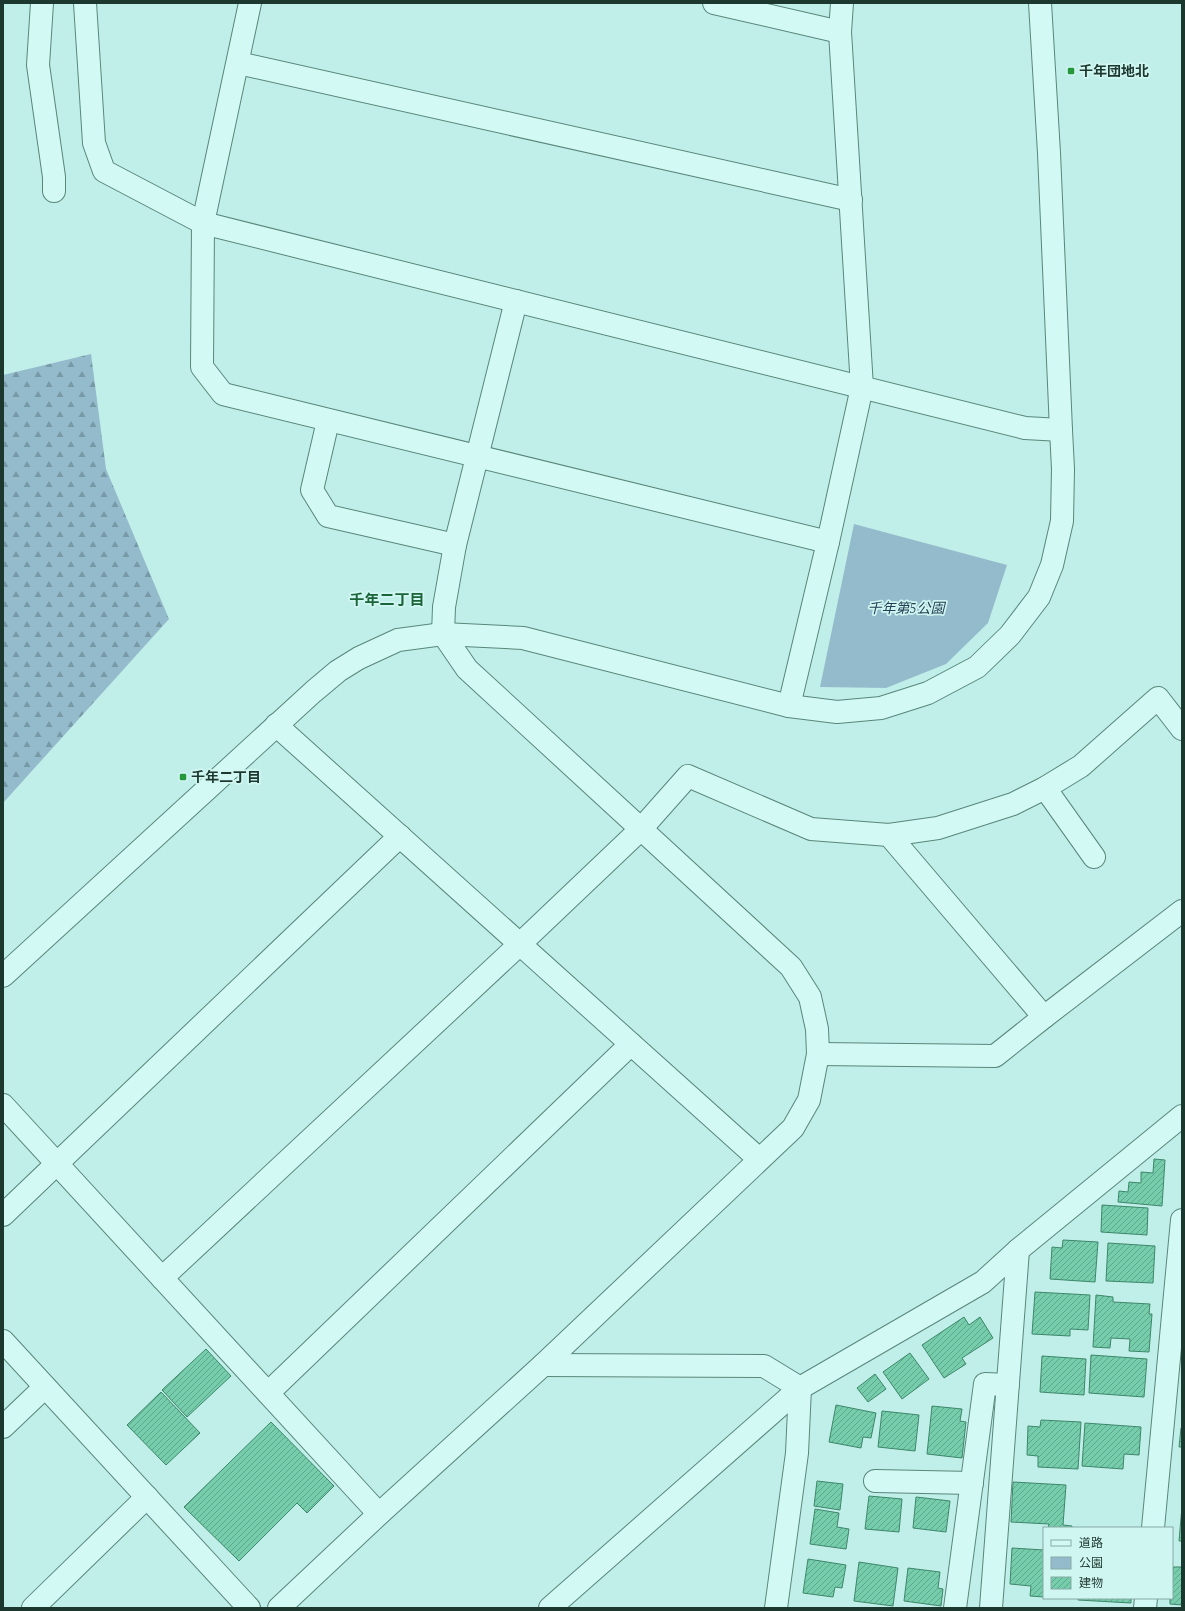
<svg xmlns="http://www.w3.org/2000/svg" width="1185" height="1611" viewBox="0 0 1185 1611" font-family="Spectral,'Noto Sans JP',serif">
<defs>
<pattern id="forest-firs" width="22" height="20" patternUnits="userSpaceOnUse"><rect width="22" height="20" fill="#94bbcc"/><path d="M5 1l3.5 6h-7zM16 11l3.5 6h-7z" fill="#7899a6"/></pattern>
<pattern id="building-hatch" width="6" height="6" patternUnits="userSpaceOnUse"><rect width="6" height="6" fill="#75cdab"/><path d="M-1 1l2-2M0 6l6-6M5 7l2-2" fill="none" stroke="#5fa78c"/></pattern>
</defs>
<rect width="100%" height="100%" fill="#c0eee9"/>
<!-- forest -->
<path fill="url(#forest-firs)" d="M91 354 106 469 169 619 3 803V375Z"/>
<!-- green -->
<path fill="#94bbcc" d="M854 524 1007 565 988 623 946 664 886 688 820 687Z"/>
<!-- building -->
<g fill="url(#building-hatch)" stroke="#3d8769">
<path d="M1154 1159 1165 1160 1162 1206 1118 1202 1119 1191 1128 1192 1129 1182 1141 1183V1172L1153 1173Z"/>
<path d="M1102 1205 1148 1208 1147 1235 1101 1232Z"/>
<path d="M1063 1240 1098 1242 1095 1282 1050 1279 1052 1247 1062 1248Z"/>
<path d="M1108 1243 1155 1246 1153 1283 1106 1281Z"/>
<path d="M1035 1292 1090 1295 1088 1330 1070 1329V1336L1032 1334Z"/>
<path d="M1096 1295 1113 1297V1302L1150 1304 1149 1314H1152L1149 1352 1129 1351 1130 1339 1111 1338 1110 1348 1093 1347Z"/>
<path d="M964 1317 969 1325 980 1317 993 1338 962 1358 966 1364 944 1378 922 1345Z"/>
<path d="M206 1349 231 1376 187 1417 162 1390Z"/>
<path d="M910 1353 929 1379 902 1399 883 1372Z"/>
<path d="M1091 1355 1147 1359 1144 1397 1089 1393Z"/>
<path d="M1042 1356 1086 1359 1084 1395 1040 1392Z"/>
<path d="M875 1374 886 1389 868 1402 857 1388Z"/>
<path d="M161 1392 200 1433 166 1465 127 1425Z"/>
<path d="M836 1405 876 1413 871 1438 863 1437 861 1448 829 1442Z"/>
<path d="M932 1406 962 1409 960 1421 966 1422 962 1458 927 1454Z"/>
<path d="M882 1411 919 1415 915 1451 878 1447Z"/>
<path d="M1041 1420 1081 1422 1078 1469 1038 1467V1456L1027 1455 1028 1426 1040 1427Z"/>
<path d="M271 1422 334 1486 307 1513 297 1503 239 1561 184 1507Z"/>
<path d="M1085 1423 1141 1427 1139 1455 1124 1454 1123 1469 1082 1466Z"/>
<path d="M1181 1428H1182V1447H1179Z"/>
<path d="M817 1481 843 1484 840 1510 814 1506Z"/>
<path d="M1013 1482 1066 1485 1063 1525 1072 1526V1528H1048L1049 1524 1011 1522Z"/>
<path d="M869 1496 902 1499 899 1532 865 1529Z"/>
<path d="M916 1497 950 1501 946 1532 913 1528Z"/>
<path d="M1182 1507V1541H1179Z"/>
<path d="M815 1509 839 1513 837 1527 849 1529 846 1549 810 1544Z"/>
<path d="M1012 1548 1044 1550V1597L1030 1596 1031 1586 1010 1584Z"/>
<path d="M808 1559 846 1565 842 1588 835 1587 833 1597 803 1593Z"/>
<path d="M859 1562 898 1568 893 1606 854 1601Z"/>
<path d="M1173 1567H1182V1605L1170 1604V1598H1172Z"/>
<path d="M908 1568 940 1572 938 1588 943 1589 941 1606 904 1601Z"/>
<path d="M1079 1598H1131V1603L1078 1600Z"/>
</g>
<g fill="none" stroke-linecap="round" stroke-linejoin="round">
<defs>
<g id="minor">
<path d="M42 3 38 65 54 177V191"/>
<path d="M85 3 94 143 104 171 203 223 1025 428 1061 430"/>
<path d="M250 3 203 223 202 367 223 394 828 542"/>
<path d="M714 3 840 32"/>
<path d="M238 63 851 200"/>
<path d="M328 421 312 490 328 516 455 545"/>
<path d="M789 706 828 542 862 387 840 32 842 3"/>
<path d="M276 725 759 1159"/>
<path d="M1045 788 1094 857"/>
<path d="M889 835 1044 1017"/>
<path d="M818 1054 995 1056 1044 1017 1182 911"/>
<path d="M3 1105 379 1514"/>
<path d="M3 1215 400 836"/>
<path d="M162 1278 520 944 641 829 688 776 811 829 889 835 938 828 1013 804 1045 788 1081 766 1158 698 1182 729"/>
<path d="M3 1341 249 1608"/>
<path d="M543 1365 764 1366 800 1388"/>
<path d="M268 1393 631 1044"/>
<path d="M3 1427 45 1387"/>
<path d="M875 1481 972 1483"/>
<path d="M1153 1528 1182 1220"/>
<path d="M33 1608 147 1497"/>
<path d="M279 1608 379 1514 543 1365 793 1128 809 1100 818 1054 817 1029 810 997 791 967 467 669 443 634 444 607 455 545 516 301"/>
<path d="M550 1608 800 1388 983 1282 1018 1250 1182 1116"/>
<path d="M776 1608 797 1453 800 1388"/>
<path d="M955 1608 985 1384 1008 1385"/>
<path d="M991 1608 1018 1250"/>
<path d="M1145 1608 1146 1598"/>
</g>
<path id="tertiary" d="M3 976 313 692 338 671 359 658 398 640 443 634 523 638 789 706 837 712 881 708 928 693 977 667 1010 635 1039 597 1052 565 1062 521 1063 469 1061 430 1049 153 1040 3"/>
</defs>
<!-- minor casing -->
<use href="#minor" stroke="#58877a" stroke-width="24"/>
<!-- tertiary casing -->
<use href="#tertiary" stroke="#58877a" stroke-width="24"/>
<!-- minor -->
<use href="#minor" stroke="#d3f9f5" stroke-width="22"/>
<!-- tertiary -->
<use href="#tertiary" stroke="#d3f9f5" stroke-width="22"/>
</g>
<!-- markers -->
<g fill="#27973c" stroke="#d0f6f2" stroke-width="1.5">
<rect x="1067" y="67" width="8" height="8" rx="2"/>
<rect x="179" y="773" width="8" height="8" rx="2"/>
</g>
<g text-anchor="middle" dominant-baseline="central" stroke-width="3.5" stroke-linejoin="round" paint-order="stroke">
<!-- poi labels -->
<g font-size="14" font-weight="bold" fill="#1c372e" stroke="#d0f6f2" text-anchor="start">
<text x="1079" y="71">千年団地北</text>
<text x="191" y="777">千年二丁目</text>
</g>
<!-- park labels -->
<g font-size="14" font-style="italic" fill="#233e53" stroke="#d0f6f2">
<text x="906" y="608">千年第5公園</text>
</g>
<!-- neighbourhood labels -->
<g font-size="15" font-weight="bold" fill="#1b6439" stroke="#d0f6f2">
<text x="387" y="600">千年二丁目</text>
</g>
</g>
<!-- border -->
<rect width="1185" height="1611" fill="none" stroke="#1c372e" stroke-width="8"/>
<!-- legend -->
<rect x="1043" y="1527" width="130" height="72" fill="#d0f6f2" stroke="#88aaa4"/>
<rect x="1051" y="1540" width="20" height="6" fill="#d3f9f5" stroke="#88aaa4"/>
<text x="1079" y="1547" font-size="12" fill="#1c372e">道路</text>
<rect x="1051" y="1557" width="20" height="12" fill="#94bbcc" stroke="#88aaa4"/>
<text x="1079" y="1567" font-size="12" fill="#1c372e">公園</text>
<rect x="1051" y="1577" width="20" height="12" fill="url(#building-hatch)" stroke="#88aaa4"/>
<text x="1079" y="1587" font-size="12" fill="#1c372e">建物</text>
</svg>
